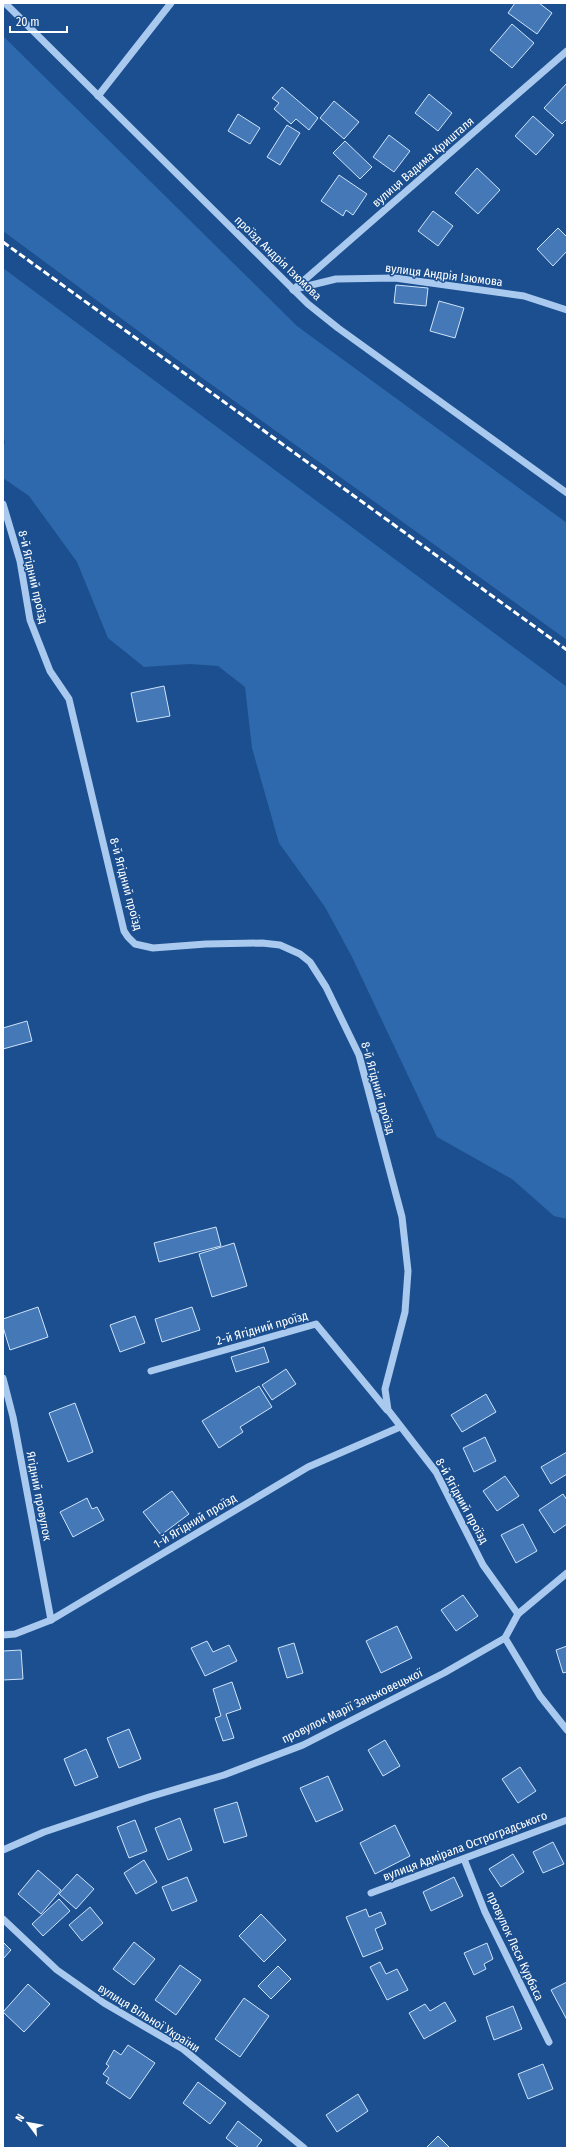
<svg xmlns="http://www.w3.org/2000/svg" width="570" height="2151" viewBox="0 0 570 2151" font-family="'Fira Sans Condensed',sans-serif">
<rect width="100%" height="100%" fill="#1b4f8f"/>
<!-- green -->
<g fill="#2e69ad">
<path d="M3 36 297 326 567 523V640L187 367 3 231Z"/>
<path d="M3 268 567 687V1219L554 1216 512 1179 437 1137 352 957 325 907 279 843 252 748 245 687 218 666 190 664 144 667 108 638 77 562 29 496 3 478V449L5 442 3 437Z"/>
</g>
<!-- building -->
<g fill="#4478b7" stroke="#cfe3fa">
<path d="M515 3H539L552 13 537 34 508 13Z"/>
<path d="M512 24 534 43 512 68 490 50Z"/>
<path d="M567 83V119L562 124 544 108Z"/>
<path d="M282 87 318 118 309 130 296 119 291 124 274 109 279 103 272 98Z"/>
<path d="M429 94 452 113 438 131 415 113Z"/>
<path d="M334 101 359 122 344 139 320 118Z"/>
<path d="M238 114 260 128 250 144 228 131Z"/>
<path d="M533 116 554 135 536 155 515 136Z"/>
<path d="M287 125 300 133 280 165 267 157Z"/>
<path d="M389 135 410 151 394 172 373 157Z"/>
<path d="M345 141 372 167 360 179 333 153Z"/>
<path d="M477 168 500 190 478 214 455 193Z"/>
<path d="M339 175 367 194 353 215 346 210 343 216 321 201Z"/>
<path d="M433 211 453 226 438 246 418 231Z"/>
<path d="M558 228 567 237V251L553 266 537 249Z"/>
<path d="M396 285 428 288 426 306 394 303Z"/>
<path d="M439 301 464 308 455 338 430 331Z"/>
<path d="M164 686 170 716 137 722 131 693Z"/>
<path d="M27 1021 32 1041 3 1049V1028Z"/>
<path d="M216 1227 221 1246 159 1262 154 1243Z"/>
<path d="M234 1243 247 1286 212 1297 199 1254Z"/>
<path d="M38 1307 48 1337 10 1350 3 1327V1319Z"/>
<path d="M192 1307 200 1330 162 1342 155 1319Z"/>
<path d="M135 1316 145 1343 120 1352 110 1325Z"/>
<path d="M264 1347 269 1362 236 1372 231 1357Z"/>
<path d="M286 1369 296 1384 272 1400 262 1385Z"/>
<path d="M259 1386 272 1407 240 1427 243 1432 219 1448 202 1421Z"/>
<path d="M486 1394 496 1412 462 1432 451 1415Z"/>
<path d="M75 1403 93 1452 68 1462 49 1413Z"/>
<path d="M485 1437 496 1461 474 1472 463 1448Z"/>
<path d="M567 1452V1474L551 1484 541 1467Z"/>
<path d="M505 1476 519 1496 497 1511 483 1491Z"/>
<path d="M172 1491 189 1514 161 1535 143 1512Z"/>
<path d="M563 1494 567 1500V1524L554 1533 539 1510Z"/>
<path d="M87 1498 92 1509 97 1507 104 1520 73 1537 60 1512Z"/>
<path d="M523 1524 537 1551 516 1563 501 1535Z"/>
<path d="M463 1595 478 1616 456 1631 441 1610Z"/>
<path d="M397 1626 412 1658 381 1673 366 1641Z"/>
<path d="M207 1641 213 1652 229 1645 237 1661 205 1676 191 1648Z"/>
<path d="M294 1643 303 1673 287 1678 278 1648Z"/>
<path d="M567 1646V1672L563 1673 556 1650Z"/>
<path d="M21 1650 23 1679 3 1680V1651Z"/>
<path d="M232 1682 241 1709 226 1714 234 1738 223 1741 215 1718 221 1716 213 1689Z"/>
<path d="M129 1729 141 1759 119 1768 107 1738Z"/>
<path d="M385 1740 400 1766 383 1776 368 1750Z"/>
<path d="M86 1749 98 1777 75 1786 64 1759Z"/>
<path d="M520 1767 536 1791 518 1803 502 1779Z"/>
<path d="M328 1776 343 1810 316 1822 300 1788Z"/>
<path d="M237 1802 247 1836 224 1843 214 1809Z"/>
<path d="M180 1818 192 1850 168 1860 155 1828Z"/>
<path d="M135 1820 147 1851 129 1858 117 1827Z"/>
<path d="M395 1825 410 1856 375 1874 360 1843Z"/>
<path d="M553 1842 564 1864 543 1873 533 1852Z"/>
<path d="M513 1854 524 1872 501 1887 489 1869Z"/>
<path d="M144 1860 157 1882 136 1894 124 1873Z"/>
<path d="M38 1870 61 1890 41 1914 18 1894Z"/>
<path d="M77 1874 94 1889 76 1909 59 1894Z"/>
<path d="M187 1877 197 1901 172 1911 162 1887Z"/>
<path d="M454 1877 463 1896 431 1911 423 1892Z"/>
<path d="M59 1899 70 1911 43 1936 32 1924Z"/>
<path d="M90 1907 103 1923 82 1941 69 1925Z"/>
<path d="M366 1909 369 1917 381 1912 386 1924 375 1929 383 1949 363 1957 346 1917Z"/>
<path d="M261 1914 286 1940 264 1962 239 1936Z"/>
<path d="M3 1942 11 1950 3 1959Z"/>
<path d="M134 1942 155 1959 134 1985 113 1969Z"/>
<path d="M487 1943 493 1959 484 1964 486 1969 474 1975 464 1953Z"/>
<path d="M380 1962 386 1974 397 1969 408 1990 387 2000 370 1967Z"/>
<path d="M180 1965 201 1980 176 2015 155 2000Z"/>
<path d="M278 1966 291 1979 271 1999 258 1986Z"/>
<path d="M567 1982V2020L551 1990Z"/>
<path d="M28 1984 50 2004 24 2032 3 2012Z"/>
<path d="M244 1998 269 2016 240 2057 215 2039Z"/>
<path d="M445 2002 456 2021 424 2039 409 2013 425 2004 430 2011Z"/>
<path d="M513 2006 522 2029 494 2040 486 2017Z"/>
<path d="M128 2045 155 2063 130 2099 106 2083 109 2078 103 2074 109 2066 106 2064 114 2050 121 2055Z"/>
<path d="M543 2064 553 2089 528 2099 518 2074Z"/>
<path d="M198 2082 226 2103 210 2124 183 2103Z"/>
<path d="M358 2094 368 2111 337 2132 326 2115Z"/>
<path d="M238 2121 262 2140 256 2148H239L226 2138Z"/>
<path d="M438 2136 450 2148H426Z"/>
</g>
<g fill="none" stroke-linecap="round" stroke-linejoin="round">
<!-- minor -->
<g stroke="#a9c9ee" stroke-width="7">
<path d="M5 3 308 304 338 328 567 493"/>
<path d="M98 96 171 3"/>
<path d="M295 289 336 279 395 278 524 296 567 310"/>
<path d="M293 290 567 51"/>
<path d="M3 504 20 561 30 620 50 671 69 699 124 931 128 937 135 944 153 948 206 944 262 943 280 945 300 954 310 962 326 987 359 1055 402 1217 408 1271 405 1312 385 1389 388 1410 436 1472 483 1565 518 1614"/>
<path d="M151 1371 316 1324 387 1410"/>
<path d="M3 1378 13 1417 51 1620"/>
<path d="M3 1635 15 1634 51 1620 308 1467 400 1427"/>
<path d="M505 1638 540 1696 567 1730"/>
<path d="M3 1850 44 1832 149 1797 224 1775 303 1745 444 1673 505 1638 518 1614 567 1573"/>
<path d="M464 1859 485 1912 549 2042"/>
<path d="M371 1893 567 1820"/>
<path d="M3 1919 57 1970 104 2003 183 2049 304 2148"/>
</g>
<!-- rail -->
<path stroke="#fff" stroke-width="3" stroke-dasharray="7 3" stroke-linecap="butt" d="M3 242 567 650"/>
</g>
<g text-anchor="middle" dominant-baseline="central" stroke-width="3" stroke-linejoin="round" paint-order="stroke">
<!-- street labels -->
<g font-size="12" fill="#fff" stroke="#1b4f8f">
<text transform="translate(423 162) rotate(-41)">вулиця Вадима Кришталя</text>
<text transform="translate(278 258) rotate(44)">проїзд Андрія Ізюмова</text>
<text transform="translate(444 275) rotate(7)">вулиця Андрія Ізюмова</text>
<text transform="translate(33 577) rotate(77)">8-й Ягідний проїзд</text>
<text transform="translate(126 884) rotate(75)">8-й Ягідний проїзд</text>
<text transform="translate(378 1088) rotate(74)">8-й Ягідний проїзд</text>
<text transform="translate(262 1328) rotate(-16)">2-й Ягідний проїзд</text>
<text transform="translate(39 1496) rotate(79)">Ягідний провулок</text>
<text transform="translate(462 1501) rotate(61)">8-й Ягідний проїзд</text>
<text transform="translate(195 1521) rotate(-31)">1-й Ягідний проїзд</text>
<text transform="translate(352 1706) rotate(-26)">провулок Марії Заньковецької</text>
<text transform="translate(465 1846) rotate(-21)">вулиця Адмірала Остроградського</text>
<text transform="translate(515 1946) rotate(65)">провулок Леся Курбаса</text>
<text transform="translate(149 2018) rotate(32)">вулиця Вільної України</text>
</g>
</g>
<!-- border -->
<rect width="570" height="2151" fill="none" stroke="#ffffff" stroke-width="8"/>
<!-- north arrow -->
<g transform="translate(28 2123) rotate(302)" stroke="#1b4f8f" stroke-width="3" paint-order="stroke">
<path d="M0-3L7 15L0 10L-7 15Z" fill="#ffffff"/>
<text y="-6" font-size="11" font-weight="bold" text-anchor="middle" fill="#ffffff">N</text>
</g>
<!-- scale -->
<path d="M10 26v6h57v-6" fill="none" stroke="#ffffff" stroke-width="2"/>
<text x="16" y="26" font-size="12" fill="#ffffff" stroke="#1b4f8f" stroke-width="3" paint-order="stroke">20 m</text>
</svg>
